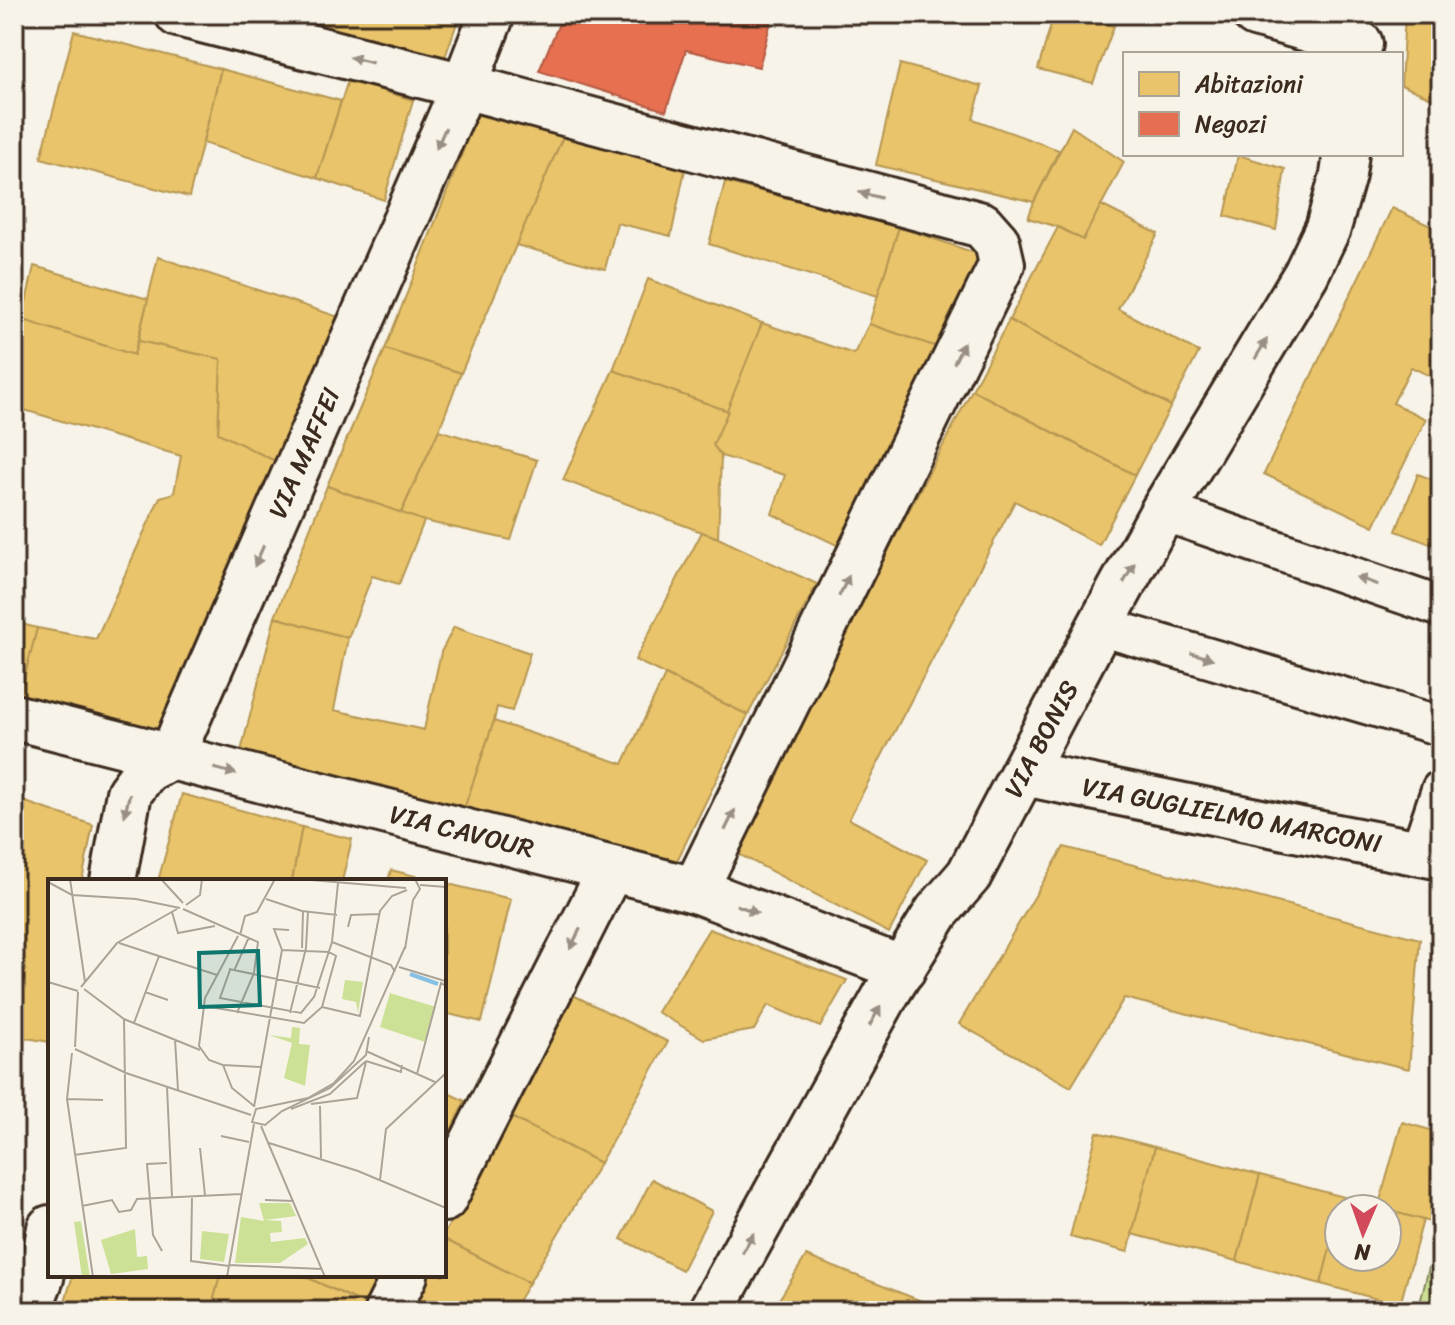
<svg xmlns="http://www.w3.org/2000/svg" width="1455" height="1325" viewBox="0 0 1455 1325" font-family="Sriracha,sans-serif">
<rect width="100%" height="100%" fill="#f7f3e8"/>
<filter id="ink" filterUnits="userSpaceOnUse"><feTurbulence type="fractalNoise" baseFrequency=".0125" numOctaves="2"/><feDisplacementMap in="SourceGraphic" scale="16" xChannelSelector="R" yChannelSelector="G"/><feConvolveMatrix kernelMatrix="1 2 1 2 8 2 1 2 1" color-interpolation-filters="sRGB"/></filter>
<g filter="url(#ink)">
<!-- green -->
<path fill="#cce196" stroke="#84865a" stroke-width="2" d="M1435 1244 1441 1246V1311H1418Z"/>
<!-- homes -->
<g fill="#e9c46a" stroke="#b59653" stroke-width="2">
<path d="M288 14H460L443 63 286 22Z"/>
<path d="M1054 14H1065L1114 26 1093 83 1038 69Z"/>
<path d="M1405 14H1441V102L1401 85Z"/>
<path d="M74 31 221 69 189 197 41 158Z"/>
<path d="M900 64 982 86 973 119 1059 150 1034 202 876 165Z"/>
<path d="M221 69 341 101 317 178 203 143Z"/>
<path d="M348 80 413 100 384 200 317 178Z"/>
<path d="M480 108 565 132 461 373 385 349Z"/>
<path d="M1072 127 1124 162 1083 240 1058 227 1028 218 1034 202Z"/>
<path d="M565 132 686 165 671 236 617 223 605 269 516 245Z"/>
<path d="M1238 155 1285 169 1276 230 1225 216Z"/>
<path d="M725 182 899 227 878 296 709 244Z"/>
<path d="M1101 205 1158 234 1118 309 1199 352 1171 406 1009 320 1058 227 1083 240Z"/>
<path d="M1392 208 1441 231V381L1411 367 1393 403 1426 419 1374 526 1264 474Z"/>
<path d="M899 227 996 260 943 349 869 324Z"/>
<path d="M158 257 339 317 275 461 218 433 221 359 138 341Z"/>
<path d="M34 266 148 299 134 355 22 320Z"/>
<path d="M648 279 762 323 728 411 613 370Z"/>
<path d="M14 317 134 355 138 341 221 359 218 433 275 461 152 747 16 710 37 628 96 639 160 497 174 493 181 456 14 407Z"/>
<path d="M1009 320 1171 406 1135 475 972 390Z"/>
<path d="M762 323 854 354 869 324 943 349 843 548 772 514 785 475 721 456 713 445Z"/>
<path d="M385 349 461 373 439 430 401 513 327 486Z"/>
<path d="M613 370 728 411 713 445 721 456 718 538 563 480Z"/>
<path d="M972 390 1135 475 1099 545 1015 501 849 819 927 860 889 933 731 850Z"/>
<path d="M439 430 537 460 511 540 424 521 401 513Z"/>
<path d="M1441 469V548L1396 531 1418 474 1436 481Z"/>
<path d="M327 486 424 521 399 584 372 576 348 638 275 617Z"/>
<path d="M702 532 718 538 817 584 748 715 635 660Z"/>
<path d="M275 617 348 638 334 710 424 730 441 652 454 627 530 653 512 711 497 707 494 721 461 818 238 763Z"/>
<path d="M14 622 37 628 16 710 14 709Z"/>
<path d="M665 675 748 715 671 873 461 818 494 721 623 764Z"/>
<path d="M182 794 302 827 292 881H158Z"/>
<path d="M14 798 93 825 82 881H50V1042L14 1036Z"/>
<path d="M302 827 352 839 342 881H292Z"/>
<path d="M1064 847 1420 939 1409 1069 1124 998 1071 1087 959 1024Z"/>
<path d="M391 870 435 881H388Z"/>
<path d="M444 883 511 899 482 1022 444 1013Z"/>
<path d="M709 929 847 980 820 1027 768 1005 754 1030 704 1039 657 1012Z"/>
<path d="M573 995 668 1042 600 1163 509 1116Z"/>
<path d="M444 1091 465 1101 444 1145Z"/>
<path d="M509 1116 600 1163 529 1283 444 1239V1234Z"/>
<path d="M1402 1122 1441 1133V1225L1378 1208Z"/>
<path d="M1097 1132 1155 1147 1128 1252 1070 1237Z"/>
<path d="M1155 1147 1260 1175 1237 1261 1132 1234Z"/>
<path d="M1260 1175 1344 1197 1321 1284 1237 1261Z"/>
<path d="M652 1179 712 1211 682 1270 621 1239Z"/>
<path d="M1343 1199 1378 1208 1382 1209H1340Z"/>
<path d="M1387 1210 1423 1220 1400 1305 1321 1284 1339 1213V1257H1387Z"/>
<path d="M444 1239 529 1283 512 1311H415L406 1307 423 1275H444Z"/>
<path d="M806 1256 947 1311H772Z"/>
<path d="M73 1275H220L211 1311H62Z"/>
<path d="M220 1275H302L367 1305 363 1311H211Z"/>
<path d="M302 1275H381L367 1305Z"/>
</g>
<!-- shops -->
<path fill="#e76f51" stroke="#b35a42" stroke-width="2" d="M563 14H773L759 67 686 50 666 111 539 71Z"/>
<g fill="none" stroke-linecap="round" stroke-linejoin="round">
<defs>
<g id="service">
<path d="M1163 511 1441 607"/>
<path d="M1100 626 1441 726"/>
<path d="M1420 852 1441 790"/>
</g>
<g id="minor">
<path d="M178 14 464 86 982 225 997 242 1002 264 695 890"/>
<path d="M1255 14 1360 44"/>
<path d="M14 717 695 890 903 969"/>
<path d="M1024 773 1290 828 1441 857"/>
<path d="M113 881 129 793 146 770 171 757 464 86 492 14"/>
<path d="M444 1199 611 869"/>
<path d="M28 1311 41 1278 50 1228"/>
<path d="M387 1311 405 1275"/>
<path d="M711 1311 887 993 937 912 969 875 1100 626 1163 511 1306 274 1328 228 1343 175 1346 154"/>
</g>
</defs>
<!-- service casing -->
<use href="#service" stroke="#3b2a1e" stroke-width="44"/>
<!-- minor casing -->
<use href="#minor" stroke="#3b2a1e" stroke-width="50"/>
<!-- service -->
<use href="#service" stroke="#f7f3e8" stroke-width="38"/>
<!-- minor -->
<use href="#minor" stroke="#f7f3e8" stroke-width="44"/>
</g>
<!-- one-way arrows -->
<defs><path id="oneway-solid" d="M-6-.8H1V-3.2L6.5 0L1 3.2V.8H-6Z" transform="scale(2)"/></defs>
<g fill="#998e83">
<use href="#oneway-solid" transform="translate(361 60) rotate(-166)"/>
<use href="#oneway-solid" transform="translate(441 138) rotate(114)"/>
<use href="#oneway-solid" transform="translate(870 195) rotate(-165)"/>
<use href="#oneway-solid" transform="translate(1261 349) rotate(-59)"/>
<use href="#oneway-solid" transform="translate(959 353) rotate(-64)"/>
<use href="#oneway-solid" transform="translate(259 556) rotate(114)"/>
<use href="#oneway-solid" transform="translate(1129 573) rotate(-61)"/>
<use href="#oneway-solid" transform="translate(1367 581) rotate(-161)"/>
<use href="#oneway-solid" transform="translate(844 586) rotate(-64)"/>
<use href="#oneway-solid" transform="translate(1202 656) rotate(16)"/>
<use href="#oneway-solid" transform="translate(225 771) rotate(14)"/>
<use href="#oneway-solid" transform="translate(127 805) rotate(103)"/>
<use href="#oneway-solid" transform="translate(730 820) rotate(-64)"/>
<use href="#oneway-solid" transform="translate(747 909) rotate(21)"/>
<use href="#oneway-solid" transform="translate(575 939) rotate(117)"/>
<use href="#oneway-solid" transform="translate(875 1016) rotate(-61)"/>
<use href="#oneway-solid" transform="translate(748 1243) rotate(-61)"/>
</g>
</g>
<g text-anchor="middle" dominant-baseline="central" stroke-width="8" stroke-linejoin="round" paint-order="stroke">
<!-- street labels -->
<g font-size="26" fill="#3b2a1e" stroke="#f7f3e8">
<text transform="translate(304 453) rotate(-66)">VIA MAFFEI</text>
<text transform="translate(1041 739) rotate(-62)">VIA BONIS</text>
<text transform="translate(1232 815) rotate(11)">VIA GUGLIELMO MARCONI</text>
<text transform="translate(462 831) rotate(14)">VIA CAVOUR</text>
</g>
</g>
<!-- overview -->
<g transform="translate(48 879)">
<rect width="398" height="398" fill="#f7f3e8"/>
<path d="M297 101 315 103 310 134 308 123 294 120ZM342 114 388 128 377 163 332 148ZM244 148 252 149 251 165 262 166 257 207 236 199 244 164 221 156 243 159ZM211 324H242L248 337 217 341 233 342 234 353 222 354 223 363 257 359 260 365 232 384H187L193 338 216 342ZM33 342 42 398H34L26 343ZM87 350 89 378 99 377 100 390 63 395 53 361ZM154 352 181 355 176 383 152 380Z" fill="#cce196"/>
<path fill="none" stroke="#86c1e5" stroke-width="4" d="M362 95 390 105"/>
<path fill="none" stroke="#aca397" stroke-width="2" d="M22 0 37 103M113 0 135 24M251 0 358 9M0 3 24 16 88 20 132 29M372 6 398 8M218 20 254 32 289 36M138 26 152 16 154 0M135 30 210 63 206 94 189 134M124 33 130 54 167 47M300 48 303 36 331 35M192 56 197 37 209 33 227 0M190 57 157 119 151 167 161 181 175 186 184 209 206 227M284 63 343 86 347 93M71 64 169 96M254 69 255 32M357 70 365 21 372 10 367 0M234 71 281 73M234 71 226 50 241 51M351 88 397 102M181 90 272 109M182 91 172 119 253 134 266 118 284 63 290 4M186 92 201 58M0 103 30 112M33 108 69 64 129 30M36 110 76 140 152 171M97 113 120 121M156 127 256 144 274 128 288 77 281 73M274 128 312 137 332 32 344 17 359 11M242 134 258 69 260 32M86 144 111 77M321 158 318 176 282 209 234 232 217 246 204 243 208 230 260 219 286 204 306 182 357 68M127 160 130 211M27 168 30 113M27 170 78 194 203 236M318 172 387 203M24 174 19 220 45 398M318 182 353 193 354 186M175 186 213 188M369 195 393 104 398 107M119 208 124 318M19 220 55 221M263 225 309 219 318 183M272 227 273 279M206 228 234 71M243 230 282 215 318 182M213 247 277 398M173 257 201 263M221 264 310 292 398 329M152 269 157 316M26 276 78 269 76 140M332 301 338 250 398 194M144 317 143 382 181 387M217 321 246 322M34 327 64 321 71 333 83 331 89 320 193 315M114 372 105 356 99 285 119 284M181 386 274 390M179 398 206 245"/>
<path fill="#0f766e" fill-opacity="0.15" stroke="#0f766e" stroke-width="4" d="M210 72 212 126 152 128 151 74Z"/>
<rect width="398" height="398" fill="none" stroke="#3b2a1e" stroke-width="4"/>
</g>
<!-- margin -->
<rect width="1455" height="1325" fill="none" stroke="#f7f3e8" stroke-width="48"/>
<rect x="24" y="24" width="1407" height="1277" fill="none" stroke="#3b2a1e" stroke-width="3" filter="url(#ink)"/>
<!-- legend -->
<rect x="1123" y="52" width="280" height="104" fill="#f7f3e8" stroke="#aca397" stroke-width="2"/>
<rect x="1139" y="72" width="40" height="24" fill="#e9c46a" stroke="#aca397" stroke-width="2"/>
<text x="1195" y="92" font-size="24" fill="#3b2a1e">Abitazioni</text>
<rect x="1139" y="112" width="40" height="24" fill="#e76f51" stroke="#aca397" stroke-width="2"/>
<text x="1195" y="132" font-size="24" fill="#3b2a1e">Negozi</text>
<!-- north arrow -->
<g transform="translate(1363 1233) rotate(182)"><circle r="38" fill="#f7f3e8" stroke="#aca397" stroke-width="2"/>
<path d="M0-6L14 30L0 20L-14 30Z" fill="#d1495b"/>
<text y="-12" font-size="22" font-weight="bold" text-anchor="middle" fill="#3b2a1e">N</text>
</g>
</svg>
